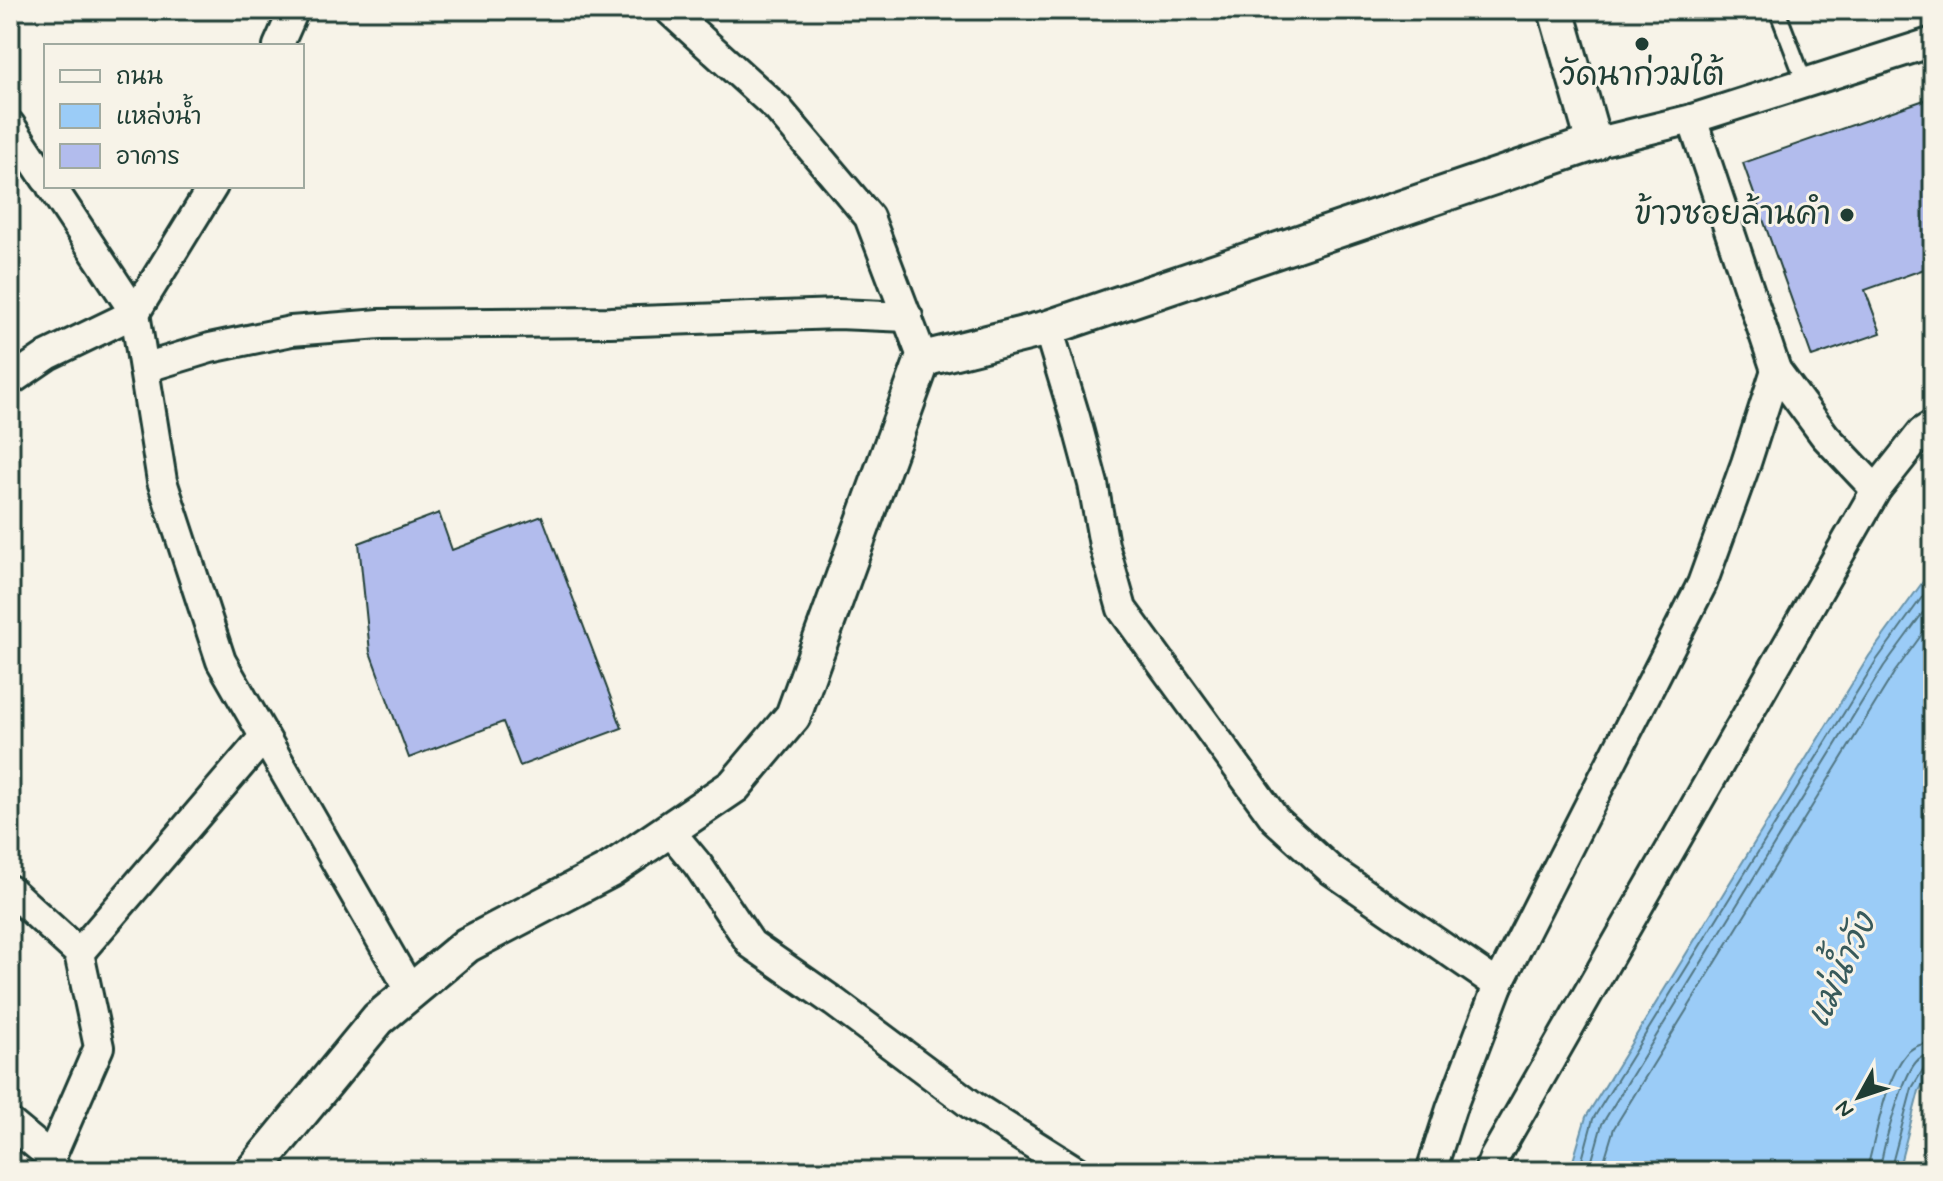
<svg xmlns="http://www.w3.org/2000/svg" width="1943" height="1181" viewBox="0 0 1943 1181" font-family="Mynerve,'Playpen Sans Thai',sans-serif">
<rect width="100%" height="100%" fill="#f7f3e8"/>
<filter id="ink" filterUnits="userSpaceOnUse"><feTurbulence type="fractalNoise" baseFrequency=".0125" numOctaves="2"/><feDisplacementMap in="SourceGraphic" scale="16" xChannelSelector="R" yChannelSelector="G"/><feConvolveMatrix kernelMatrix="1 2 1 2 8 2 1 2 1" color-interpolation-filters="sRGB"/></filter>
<g filter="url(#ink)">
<!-- water -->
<path fill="#9bccf7" stroke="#6993a9" stroke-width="2" d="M1933 568V1067L1919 1091 1898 1171H1570L1586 1117 1869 656Z"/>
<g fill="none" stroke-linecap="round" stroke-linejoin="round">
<!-- shore -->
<g stroke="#517682" stroke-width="2">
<path d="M1579 1171 1593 1119 1876 661 1933 582"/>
<path d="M1589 1171 1602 1124 1884 666 1933 599"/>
<path d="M1601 1171 1614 1128 1894 673 1933 619"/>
<path d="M1868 1171 1869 1161C1877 1131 1887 1072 1909 1051 1916 1045 1924 1043 1933 1043"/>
<path d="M1880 1171C1882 1149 1902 1078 1916 1062 1921 1056 1926 1055 1933 1055"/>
<path d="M1890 1171 1912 1088 1924 1068 1933 1065"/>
</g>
</g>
<!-- building -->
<g fill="#b2bced" stroke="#1f3d34" stroke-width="2">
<path d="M1933 97V266L1865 290 1881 333 1812 357 1743 163Z"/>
<path d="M439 513 452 550 542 516 622 728 520 766 503 722 409 758 370 652 359 543Z"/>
</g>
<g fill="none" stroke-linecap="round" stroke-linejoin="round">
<defs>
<path id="service" d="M1777 10 1805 83"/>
<g id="minor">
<path d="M669 10 778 109 869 217 923 359"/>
<path d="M278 46 294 10"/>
<path d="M1692 119 1776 370 1825 436 1876 490"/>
<path d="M10 125 46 179"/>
<path d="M1594 143 1692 119 1933 42"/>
<path d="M51 186 135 313 162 481 221 661 411 992"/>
<path d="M1048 328 1075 417 1093 484 1104 545 1122 609 1275 819 1331 870 1498 985"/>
<path d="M144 368 210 348 291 331 380 324 610 322 838 314 908 317"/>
<path d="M10 381 48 355 135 313 213 186"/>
<path d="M669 830 698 865 751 944 834 1002 973 1106 1076 1171"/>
<path d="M10 890 79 953 99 1047 51 1157 55 1171"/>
<path d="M79 953 264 737"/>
<path d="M10 1123 51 1157"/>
<path d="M1431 1171 1451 1109 1498 985 1702 584 1746 463 1776 370"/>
<path d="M1489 1171 1494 1158 1876 490 1922 432 1933 425"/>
</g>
<path id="tertiary" d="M253 1171 378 1019 467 945 610 870 734 786 793 716 923 359 1048 328 1594 143 1556 10"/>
</defs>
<!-- service casing -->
<use href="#service" stroke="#1f3d34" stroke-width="20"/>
<!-- minor casing -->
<use href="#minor" stroke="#1f3d34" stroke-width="34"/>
<!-- tertiary casing -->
<use href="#tertiary" stroke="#1f3d34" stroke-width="40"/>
<!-- service -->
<use href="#service" stroke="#f7f3e8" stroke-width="14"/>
<!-- minor -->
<use href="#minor" stroke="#f7f3e8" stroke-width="28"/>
<!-- tertiary -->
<use href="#tertiary" stroke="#f7f3e8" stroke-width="34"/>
</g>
</g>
<!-- markers -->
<g fill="#1f3d34" stroke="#f7f3e8" stroke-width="3">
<circle cx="1642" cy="44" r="8"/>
<circle cx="1847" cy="215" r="8"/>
</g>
<g text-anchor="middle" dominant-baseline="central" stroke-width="6" stroke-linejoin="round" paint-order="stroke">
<!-- poi labels -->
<g font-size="32" fill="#1f3d34" stroke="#f7f3e8">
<text x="1642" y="76">วัดนาก่วมใต้</text>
<text x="1831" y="215" text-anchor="end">ข้าวซอยล้านคำ</text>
</g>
<!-- water labels -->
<g font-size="34" font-style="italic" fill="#385a5b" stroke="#f7f3e8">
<text transform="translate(1842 971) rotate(-65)">แม่น้ำวัง</text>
</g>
</g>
<!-- margin -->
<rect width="1943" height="1181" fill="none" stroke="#f7f3e8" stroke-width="40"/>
<rect x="20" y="20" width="1903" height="1141" fill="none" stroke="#1f3d34" stroke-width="3" filter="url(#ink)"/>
<!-- legend -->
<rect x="44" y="44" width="260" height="144" fill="#f7f3e8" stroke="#a1aaa0" stroke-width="2"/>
<rect x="60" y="70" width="40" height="12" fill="#f7f3e8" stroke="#a1aaa0" stroke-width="2"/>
<text x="116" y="84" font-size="24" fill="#1f3d34">ถนน</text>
<rect x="60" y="104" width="40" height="24" fill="#9bccf7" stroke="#a1aaa0" stroke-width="2"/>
<text x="116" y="124" font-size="24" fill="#1f3d34">แหล่งน้ำ</text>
<rect x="60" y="144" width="40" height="24" fill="#b2bced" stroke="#a1aaa0" stroke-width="2"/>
<text x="116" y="164" font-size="24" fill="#1f3d34">อาคาร</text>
<!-- north arrow -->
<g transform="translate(1859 1097) rotate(230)" stroke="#f7f3e8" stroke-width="6" paint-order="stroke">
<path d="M0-6L14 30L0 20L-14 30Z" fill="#1f3d34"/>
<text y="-12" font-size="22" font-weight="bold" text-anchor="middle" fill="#1f3d34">N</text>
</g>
</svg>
